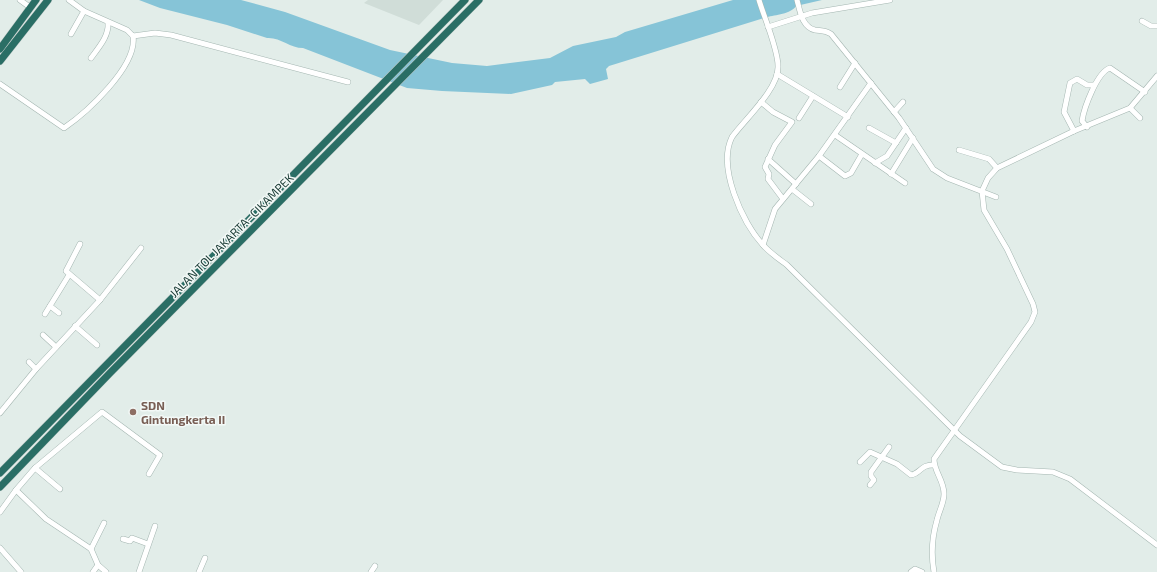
<svg xmlns="http://www.w3.org/2000/svg" width="1157" height="572" viewBox="0 0 1157 572" font-family="'Exo 2',sans-serif">
<rect width="100%" height="100%" fill="#e2ede9"/>
<!-- built -->
<path fill="#d0ddd8" d="M368 0H443L419 25 364 3Z"/>
<!-- water -->
<path fill="#86c4d7" d="M139 0H241L285 12 390 50 452 63 487 66 550 58 573 46 616 37 625 32 733 0H822L796 6C791 14 775 15 767 17L609 66 606 69 608 79 590 84 585 79 555 82 552 85 511 94 442 91 407 88 303 48C290 48 280 37 267 38L227 25 160 8Z"/>
<g fill="none" stroke-linecap="round" stroke-linejoin="round">
<defs>
<g id="minor">
<path d="M20 0 31 8"/>
<path d="M69 0 84 11 127 30 133 36 155 33 171 35 348 82"/>
<path d="M759 0C764 17 778 49 778 66 779 89 745 119 732 137 717 167 742 222 763 245 770 253 779 259 787 265L960 436 1002 467 1017 470 1053 472 1070 479 1157 545"/>
<path d="M797 0C800 11 802 27 815 30 821 31 825 30 831 34L899 118 933 169 947 178 996 197"/>
<path d="M1142 21 1151 26H1157"/>
<path d="M768 27 812 13 890 0"/>
<path d="M71 34 84 11"/>
<path d="M91 58C99 47 109 36 108 23"/>
<path d="M777 74 848 117"/>
<path d="M0 84 64 128C86 113 138 66 133 36"/>
<path d="M840 87 855 63"/>
<path d="M761 102 773 112 792 122 775 145 765 167 769 174 768 179 783 199"/>
<path d="M1130 108 1140 118"/>
<path d="M894 112 903 102"/>
<path d="M799 118 813 96"/>
<path d="M1087 127 1082 121C1084 108 1097 72 1110 68L1145 92"/>
<path d="M869 128 896 143"/>
<path d="M1074 131 1064 112 1070 83 1077 79 1087 85H1094"/>
<path d="M835 135 905 183"/>
<path d="M959 150 989 159 997 168"/>
<path d="M819 156 845 176 851 173 862 154"/>
<path d="M768 159 796 184"/>
<path d="M875 163 887 156 906 128"/>
<path d="M891 174 913 138"/>
<path d="M792 189 811 204"/>
<path d="M80 244 66 271 100 300"/>
<path d="M763 245 775 209 819 156 871 83"/>
<path d="M50 306 59 313"/>
<path d="M45 314 69 275"/>
<path d="M75 326 97 345"/>
<path d="M43 335 56 347"/>
<path d="M29 362 36 369"/>
<path d="M0 413 36 369 100 300 141 248"/>
<path d="M860 462 870 452 897 464 911 475C920 474 921 464 934 465"/>
<path d="M35 468 60 489"/>
<path d="M870 485 874 480 871 476V472L889 447"/>
<path d="M16 490 46 519 91 549 98 565 106 572"/>
<path d="M0 512 16 490 35 468 102 412 160 455 149 474"/>
<path d="M123 539 130 541 132 538 148 544"/>
<path d="M0 548 21 572"/>
<path d="M91 549 104 523"/>
<path d="M93 572 98 565"/>
<path d="M139 572 155 526"/>
<path d="M199 572 205 558"/>
<path d="M371 572 375 566"/>
<path d="M911 572 915 569 922 572"/>
<path d="M934 572C931 555 932 537 937 520 939 511 944 503 944 494 944 480 934 472 934 459L1031 322 1035 312 1033 304 1007 249 984 210 982 191 988 178 997 168 1074 131 1130 108 1157 76"/>
</g>
<g id="highway">
<path d="M0 49 36 0"/>
<path d="M0 61 48 0"/>
<path d="M0 473 465 0"/>
<path d="M0 487 109 374 479 0"/>
</g>
</defs>
<!-- minor casing -->
<use href="#minor" stroke="#a4b6b1" stroke-width="6"/>
<!-- highway casing -->
<use href="#highway" stroke="#c1cac8" stroke-width="8"/>
<!-- minor -->
<use href="#minor" stroke="#fff" stroke-width="5"/>
<!-- highway -->
<use href="#highway" stroke="#2a6e65" stroke-width="7"/>
</g>
<!-- markers -->
<circle fill="#8d6e63" stroke="#f3f9f7" stroke-width="1.5" cx="133" cy="412" r="4"/>
<g text-anchor="middle" dominant-baseline="central" stroke-width="3" stroke-linejoin="round" paint-order="stroke">
<!-- street labels -->
<g font-size="12" fill="#20403a" stroke="#f3f9f7">
<text transform="translate(231 235) rotate(-45)">JALAN TOL JAKARTA–CIKAMPEK</text>
</g>
<!-- education labels -->
<g font-size="12" font-weight="bold" fill="#785e54" stroke="#f3f9f7" text-anchor="start">
<text x="141" y="405">SDN<tspan x="141" dy="14">Gintungkerta II</tspan></text>
</g>
</g>
</svg>
